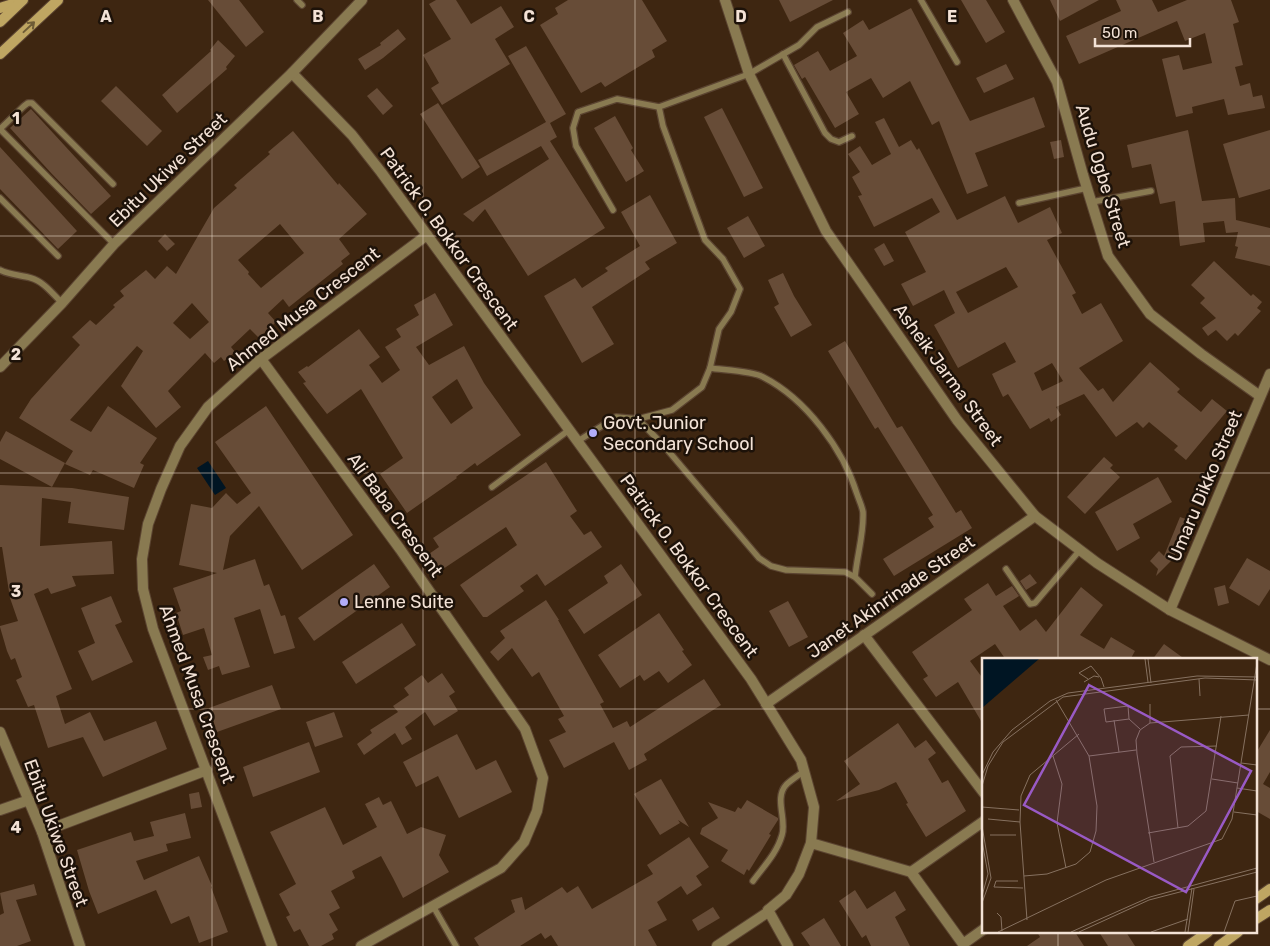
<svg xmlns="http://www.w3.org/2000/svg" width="1270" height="946" viewBox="0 0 1270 946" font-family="Rubik,sans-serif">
<rect width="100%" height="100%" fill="#3e2611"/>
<!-- water -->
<path fill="#001523" d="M208 461 226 488 215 495 197 468Z"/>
<!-- building -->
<g fill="#674c37" fill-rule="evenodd">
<path d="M208 0H239L264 32 246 47Z"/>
<path d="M436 0H456L471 24 501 6 514 27 495 39 510 64 442 105 431 88 439 83 423 55 451 39 429 4Z"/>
<path d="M568 0H642L667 41 652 50 655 57 605 87 601 82 581 93 540 25 558 14 555 8Z"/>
<path d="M779 0H833L790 22Z"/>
<path d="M961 0H986L1005 32 986 43Z"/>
<path d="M1050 0H1099L1060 21Z"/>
<path d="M1116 0H1152L1158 12 1187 0H1231L1239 22 1233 24 1243 65 1235 67 1240 86 1250 83 1253 97 1262 95 1265 108 1228 115 1224 99 1192 107 1193 113 1176 117 1162 59 1179 55 1183 70 1212 63 1205 33 1185 41 1177 21 1079 64 1066 36 1121 11Z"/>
<path d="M911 8 970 121 1034 97 1045 127 975 153 988 186 967 194 939 121 932 125 910 81 883 98 871 78 846 92 859 114 835 128 805 77 802 79 794 65 818 51 830 71 857 56 843 33 863 20 869 30Z"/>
<path d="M398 29 406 39 383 58 365 70 358 59 381 45 380 43Z"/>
<path d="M218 40 235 56 226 67 227 69 177 113 162 95 211 51 210 50Z"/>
<path d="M526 46 566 114 550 123 557 137 550 141 605 228 528 276 485 209 473 222 463 214 549 159 541 146 487 176 478 160 546 122 508 56Z"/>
<path d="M1006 64 1014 79 984 93 976 78Z"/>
<path d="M116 86 162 131 147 146 101 101Z"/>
<path d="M377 88 393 106 383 115 367 96Z"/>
<path d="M438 103 480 167 462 179 420 114Z"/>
<path d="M722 108 763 188 744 197 704 117Z"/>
<path d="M31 109 111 196 91 214 52 174 10 128Z"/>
<path d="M615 116 633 148 631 150 644 171 626 182 594 128Z"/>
<path d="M884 118 899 147 911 140 917 150 919 148 957 220 1005 196 1018 223 1050 207 1062 233 1047 240 1076 293 1072 295 1082 314 1101 303 1123 341 1079 368 1098 391 1103 388 1113 402 1150 362 1180 389 1177 392 1201 412 1212 399 1227 411 1186 460 1174 450 1178 446 1149 422 1143 428 1137 422 1116 437 1084 394 1056 407 1061 415 1051 422 1049 418 1030 429 1008 394 1003 397 992 374 1016 362 1005 342 958 368 934 325 955 313 944 290 913 306 901 284 926 272 905 232 940 212 932 198 874 227 858 196 862 195 852 177 860 172 848 154 860 146 872 165 891 154 875 122ZM1006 267 1018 287 968 313 956 292ZM1052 363 1063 381 1042 391 1034 373Z"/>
<path d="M1188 130 1202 201 1235 198 1236 220 1270 228V266L1235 258 1238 247 1235 246 1238 232 1226 233 1224 221 1203 223 1205 242 1180 246 1175 201 1160 204 1151 164 1132 168 1127 145Z"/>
<path d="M1270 130V189L1239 198 1223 144Z"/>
<path d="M293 131 338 185 339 183 367 214 339 239 350 254 341 261 343 264 289 307 283 299 268 313 276 322 259 338 250 329 231 347 235 352 224 361 221 357 214 363 205 353 168 391 181 407 156 428 121 386 143 351 137 346 70 420 91 432 108 406 157 438 140 463 144 465 134 488 93 470 90 475 65 464 73 451 19 418 31 399 80 345 72 337 90 320 96 325 115 307 113 305 124 296 120 291 146 270 155 279 167 266 176 274 214 208 237 188 234 185 270 154 268 152ZM280 224 304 253 261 288 248 274 249 272 238 260ZM192 303 209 322 190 339 173 323Z"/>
<path d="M1061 140 1064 157 1054 159 1050 142Z"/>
<path d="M0 147 77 231 58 249 0 189Z"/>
<path d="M650 195 677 243 645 262 650 269 592 307 614 344 582 363 544 296 575 278 582 288 608 271 605 268 640 246 621 212Z"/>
<path d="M748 216 765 246 744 258 727 228Z"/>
<path d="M165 234 175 244 167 251 158 241Z"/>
<path d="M884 243 894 261 884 266 874 249Z"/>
<path d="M1214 261 1251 296 1253 294 1262 302 1257 308 1261 311 1238 336 1235 333 1227 341 1216 330 1208 336 1202 328 1216 318 1200 303 1205 298 1191 285Z"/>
<path d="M783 273 794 296 812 325 791 337 774 307 779 304 768 280Z"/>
<path d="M435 293 453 325 416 347 429 365 464 346 484 383 521 435 477 466 475 463 456 477 457 478 407 513 380 474 403 458 361 389 327 414 303 383 306 382 298 372 307 366 308 367 359 329 380 357 369 365 382 383 400 370 385 347 401 337 396 329 419 315 414 305ZM457 379 473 408 451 424 432 397Z"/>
<path d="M845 341 897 428 902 426 956 513 961 510 972 528 894 576 883 559 934 527 928 518 933 515 878 427 875 429 828 351Z"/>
<path d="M266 406 353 535 302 570 259 506 230 536 223 570 255 559 264 586 269 584 281 616 285 615 295 648 274 654 260 609 234 618 250 667 222 675 219 666 208 670 203 657 212 655 204 628 183 635 176 613 181 611 173 588 217 573 179 565 191 504 212 508 226 493 237 504 251 493 215 442Z"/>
<path d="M6 431 65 463 52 487 0 459V442Z"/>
<path d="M1104 457 1113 465 1110 468 1120 477 1085 514 1067 497Z"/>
<path d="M546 462 577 511 570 516 584 535 591 531 602 547 545 586 537 574 520 586 524 591 487 617H483L460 585 517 545 506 527 437 573 426 556 439 547 433 538Z"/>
<path d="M1158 477 1172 502 1133 524 1140 538 1117 551 1095 512Z"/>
<path d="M0 485 72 488 129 497 124 530 68 523 71 502 42 498 40 546 112 541 114 574 72 576 76 586 51 594 48 588 34 594 72 689 56 696 65 724 90 712 104 741 156 721 167 749 103 777 83 737 48 748 34 705 28 707 16 680 22 677 15 658 11 660 7 651 0 627V626L18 621 10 598 2 547H0Z"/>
<path d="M1180 517 1189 520 1173 559 1156 576 1158 569 1150 561 1159 551 1164 556Z"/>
<path d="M1247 558 1270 571V589L1259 606 1229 588Z"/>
<path d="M374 564 390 587 314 641 298 618Z"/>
<path d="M621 564 642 595 584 634 568 610 608 583 604 576Z"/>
<path d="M1030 574 1037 583 1026 590 1020 581Z"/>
<path d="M988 583 996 596 1012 586 1019 596 1003 606 1020 631 1036 619 1046 632 1081 587 1103 605 1080 635 1104 649 1111 637 1135 651 1130 660H1006L995 644 970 661 984 680V726L958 682 936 697 923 679 928 676 912 652 972 610 964 599Z"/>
<path d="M1225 585 1229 603 1218 606 1214 588Z"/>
<path d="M111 596 122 622 115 625 133 662 92 681 78 651 95 643 81 608Z"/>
<path d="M546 600 559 620H558L604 702 600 704 613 728 627 721 630 727 704 679 721 705 644 754 647 760 629 770 614 742 564 768 549 740 566 732 558 719 564 716 539 672 532 677 512 648 498 661 490 652 505 638 500 631Z"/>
<path d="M788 601 808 637 789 647 769 611Z"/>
<path d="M659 613 684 650 682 651 692 665 668 683 659 671 644 681 640 675 620 688 598 655Z"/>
<path d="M402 623 416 645 356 684 342 662Z"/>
<path d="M1164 644 1186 660H1152Z"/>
<path d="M442 673 455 692 449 696 458 711 434 726 425 712 405 727 412 739 402 745 395 733 364 755 357 744 372 733 370 730 398 712 393 706 409 695 404 688 422 675 428 683Z"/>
<path d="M272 685 281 709 217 732 209 708Z"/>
<path d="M334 712 343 737 315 747 306 722Z"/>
<path d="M898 723 915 748 926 740 936 753 928 759 942 783 948 780 966 811 926 837 906 804 908 803 896 782 879 790 836 801 860 784 844 761Z"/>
<path d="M1270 730V772L1263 784 1270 788V819L1256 811V753Z"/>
<path d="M457 734 476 770 496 760 512 792 459 818 438 776 416 787 403 762Z"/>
<path d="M309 742 320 772 253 797 243 767Z"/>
<path d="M661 779 689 827 678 820 680 823 660 835 634 794Z"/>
<path d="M199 792 202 807 191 809 189 794Z"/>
<path d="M379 797 383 805 391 801 407 834 421 827 446 835 439 855 449 872 403 898 393 878 381 856 352 871 355 878 331 891 340 908 329 914 338 930 332 934 334 939 321 946H309L300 929 294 932 286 917 290 915 279 894 296 884 270 832 325 807 343 845 377 827 365 804Z"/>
<path d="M747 800 778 818V820L769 834 771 835 749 871 747 869 744 875 721 861 728 850 700 834 702 828 718 818 708 802 735 812 738 807 741 809Z"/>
<path d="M185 813 191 838 166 844 168 851 136 861 144 880 199 856 212 886 211 887 228 932 199 943 189 916 171 924 156 890 98 914 89 891 77 850 131 832 134 841 154 836 150 822Z"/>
<path d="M689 837 709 867 696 876 702 885 687 895 681 886 657 902 667 920 648 930 657 946H558L551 935 545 939 541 933 520 946H479L474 938 515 912 511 900 522 897 525 910 562 887 567 893 578 886 592 909 653 874 647 865Z"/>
<path d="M34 884 37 895 16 900 31 941 17 946H0V915L4 913 0 893Z"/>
<path d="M855 890 867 909 895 891 906 910 895 917 910 946H871L866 935 862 938 839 901Z"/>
<path d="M713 907 720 918 698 931 692 920Z"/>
<path d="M824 918 841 946H810L801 933Z"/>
<path d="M1037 932H1075L1084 946H1027L1040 937Z"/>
<path d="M1099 932H1126L1135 946H1108Z"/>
</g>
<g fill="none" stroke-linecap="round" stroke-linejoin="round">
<defs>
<g id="lane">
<path d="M297 0 302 5"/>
<path d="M921 0 957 62"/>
<path d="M783 54 825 133 831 139 839 142 852 136"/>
<path d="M0 129 114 244"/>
<path d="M0 129 24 106 28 103H32L113 184"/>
<path d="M0 198 58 256"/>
<path d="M1092 202 1151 191"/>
<path d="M1019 203 1087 188"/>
<path d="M613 210 576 146 573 128 578 112 617 99 659 107"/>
<path d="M0 270C10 275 20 275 31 278 43 281 53 294 62 303"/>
<path d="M710 368C723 370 753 371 763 377 806 399 843 449 857 494 859 500 862 506 863 512 864 534 857 555 855 577"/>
<path d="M638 419 665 447 759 558 771 566 786 570 845 572 855 577 872 594"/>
<path d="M578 441 616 417 638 419 672 410 702 387 710 368 719 329 731 312 740 289 723 259 705 240 663 126 659 107 749 74 799 45 817 27 848 12"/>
<path d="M492 487 569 430"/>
<path d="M1006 569 1030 604 1035 603 1080 550"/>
<path d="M753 881C764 866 777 853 782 835 787 820 774 798 786 785 791 780 798 776 804 771"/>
<path d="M433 906 456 946"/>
</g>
<g id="street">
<path d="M725 0 749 74 826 231 957 420 1035 516 1097 563 1170 610 1270 660"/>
<path d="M1013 0 1057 82 1083 175 1108 256 1150 314 1201 354 1260 396"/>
<path d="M292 73 352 135 381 172 751 679 801 760 814 807 811 843 799 874 786 895 768 910V912L717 946"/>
<path d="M261 359 400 549 525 729 543 778 537 811 524 842 501 868 361 946"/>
<path d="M0 367 62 303 114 244 292 73 362 0"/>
<path d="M1170 610 1270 374"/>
<path d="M864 635 984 793"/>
<path d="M766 704 1035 516"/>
<path d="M0 732 42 832 80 946"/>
<path d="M0 810 29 800"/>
<path d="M42 832 207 770"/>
<path d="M811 843 911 872 963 944 984 929"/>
<path d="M911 872 984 821"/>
<path d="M768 910 788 946"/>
<path d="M272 946 153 629 143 589 142 559 148 524 161 489 180 446 208 407 261 359 427 235"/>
</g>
<g id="secondary">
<path d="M0 8 16 3"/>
<path d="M0 22 23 0"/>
<path d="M0 54 58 0"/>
<path d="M1256 899 1270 889"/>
<path d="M1256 919 1270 910"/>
<path d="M1188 946 1208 932"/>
<path d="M1219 946 1238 932"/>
</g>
</defs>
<!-- lane casing -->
<use href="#lane" stroke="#5b4431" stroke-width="8"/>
<!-- street casing -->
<use href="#street" stroke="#5b4431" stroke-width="12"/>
<!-- secondary casing -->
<use href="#secondary" stroke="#5b4431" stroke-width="12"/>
<!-- lane -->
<use href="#lane" stroke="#897a51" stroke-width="5.5"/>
<!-- street -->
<use href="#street" stroke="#897a51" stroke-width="10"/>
<!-- secondary -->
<use href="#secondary" stroke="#bfa662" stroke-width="10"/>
</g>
<!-- one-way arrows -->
<defs><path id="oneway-shaft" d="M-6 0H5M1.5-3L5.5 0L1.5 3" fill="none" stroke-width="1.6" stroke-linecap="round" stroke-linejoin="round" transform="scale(1.25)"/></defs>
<use stroke="#6e5c36" href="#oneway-shaft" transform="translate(29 27) rotate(-43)"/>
<!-- grid -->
<path fill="none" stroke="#f3e2d6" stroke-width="1" stroke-opacity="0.55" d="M212 0V946M423 0V946M635 0V946M847 0V946M1058 0V660M0 236H1270M0 473H1270M0 709H984M1256 709H1270M1058 932V946"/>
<!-- markers -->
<g fill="#b2adf9" stroke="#1d1209" stroke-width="2">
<circle cx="593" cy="433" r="5"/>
<circle cx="344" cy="602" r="5"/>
</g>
<g text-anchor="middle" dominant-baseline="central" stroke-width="5" stroke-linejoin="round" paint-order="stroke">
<!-- street labels -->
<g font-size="18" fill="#f3e2d6" stroke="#1d1209">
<text transform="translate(168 170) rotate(-44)">Ebitu Ukiwe Street</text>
<text transform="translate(1103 176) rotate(73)">Audu Ogbe Street</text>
<text transform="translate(449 239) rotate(54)">Patrick O. Bokkor Crescent</text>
<text transform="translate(303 309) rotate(-38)">Ahmed Musa Crescent</text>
<text transform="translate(948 375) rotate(54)">Asheik Jarma Street</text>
<text transform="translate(1205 486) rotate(-67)">Umaru Dikko Street</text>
<text transform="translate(395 515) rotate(54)">Ali Baba Crescent</text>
<text transform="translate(689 566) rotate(54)">Patrick O. Bokkor Crescent</text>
<text transform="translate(891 597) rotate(-35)">Janet Akinrinade Street</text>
<text transform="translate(197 694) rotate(70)">Ahmed Musa Crescent</text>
<text transform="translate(56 833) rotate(70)">Ebitu Ukiwe Street</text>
</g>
<!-- poi labels -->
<g font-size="18" fill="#f3e2d6" stroke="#1d1209" text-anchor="start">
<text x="603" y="423">Govt. Junior<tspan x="603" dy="21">Secondary School</tspan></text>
<text x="354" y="602">Lenne Suite</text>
</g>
</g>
<!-- overview -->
<g transform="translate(982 658)">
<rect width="275" height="275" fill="#3e2611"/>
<path d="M0 1H57L0 50Z" fill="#001523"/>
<path fill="none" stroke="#867160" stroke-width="1" d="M163 1 166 24M166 1 169 25M106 21 97 15 109 8 119 20 122 29M217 21 218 38M102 24 112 18 117 19M168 46V65M147 61 124 64 122 51 146 48 147 61 158 71M132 62 137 94M71 98 80 126 75 165 84 210M107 98 154 92M259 105 275 107M0 117 11 94 30 72 68 43 86 35 215 18 275 19M230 121 256 125M0 128 6 108 21 84 81 39 223 20 275 22M255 130 275 133M0 149 37 152M252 154 275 157M6 161 38 164M0 168 9 220 0 245M196 170 188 98 199 89 235 88M166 175 206 168 224 153 239 58M8 177H34M0 183 6 216 0 238M172 204 155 96 154 82 158 72 168 65 267 57M42 218 65 216 94 206 108 194 114 173 115 148 107 98 74 42M36 223H14L12 229 41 230M15 255 19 259 20 273M45 262 38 164 39 138 48 117 97 76M16 274 124 222 240 181 250 161 275 5M89 274 168 239 275 210M97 274 167 242 275 214M169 274 206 261M203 274 210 230M206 274 212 231M242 274 253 243 275 238"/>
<path fill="#995ac5" fill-opacity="0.15" stroke="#995ac5" stroke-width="2.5" d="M107 27 269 113 204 234 42 147Z"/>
<rect width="275" height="275" fill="none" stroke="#f3e2d6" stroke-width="2.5"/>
</g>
<g font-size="16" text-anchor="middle" font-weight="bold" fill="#f3e2d6" stroke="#1d1209" stroke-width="5" stroke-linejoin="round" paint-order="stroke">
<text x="106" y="22">A</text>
<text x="318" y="22">B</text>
<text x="529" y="22">C</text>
<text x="741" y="22">D</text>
<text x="952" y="22">E</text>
<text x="16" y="124">1</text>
<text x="16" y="360">2</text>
<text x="16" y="597">3</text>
<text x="16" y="833">4</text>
</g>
<!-- scale -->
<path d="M1095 38v8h95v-8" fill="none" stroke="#f3e2d6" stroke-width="2.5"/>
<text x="1102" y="38" font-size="15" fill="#f3e2d6" stroke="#1d1209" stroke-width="4" paint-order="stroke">50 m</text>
</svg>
